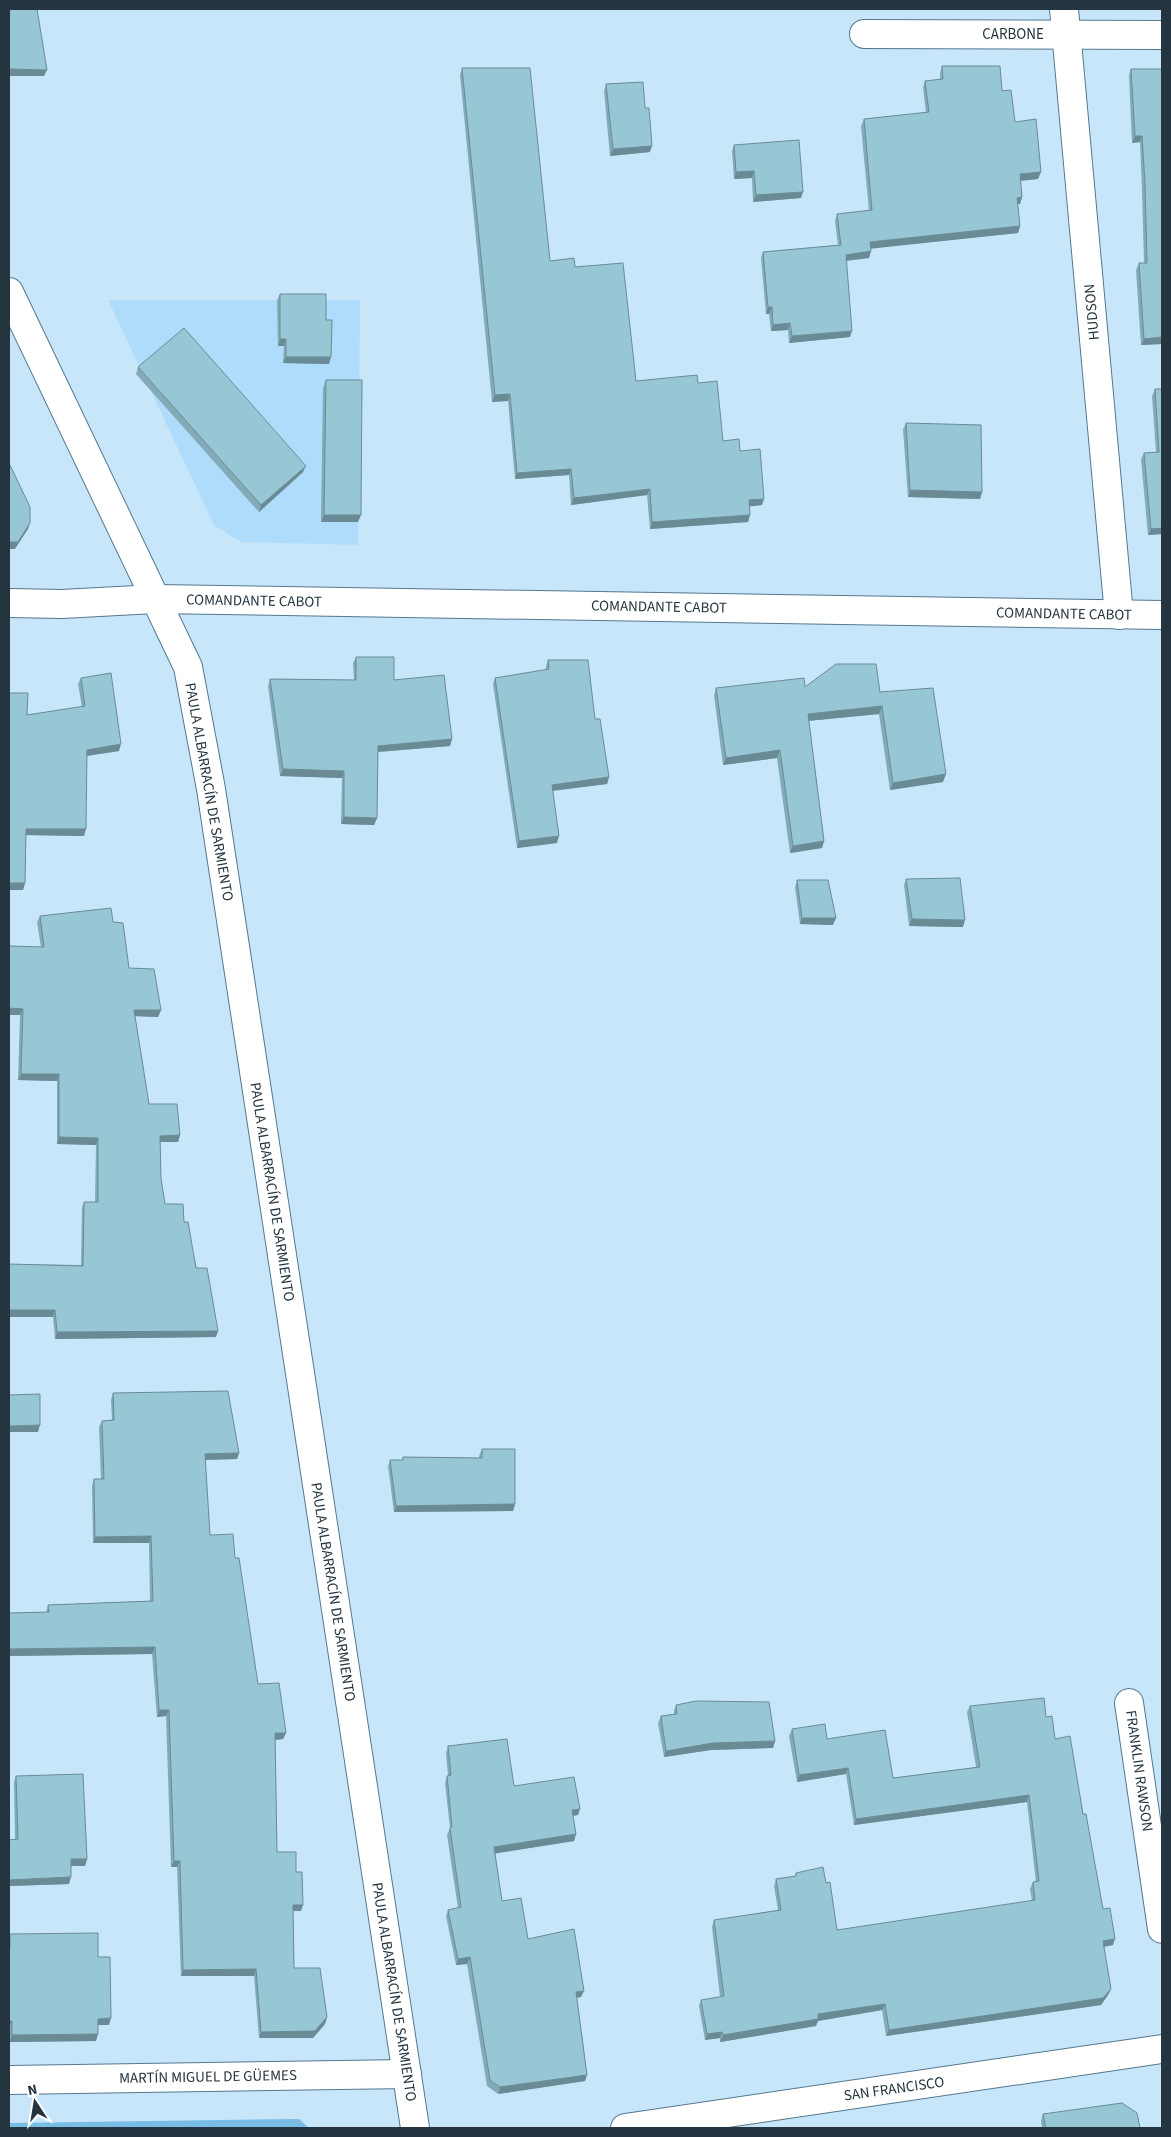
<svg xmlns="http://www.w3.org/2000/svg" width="1171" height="2137" viewBox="0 0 1171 2137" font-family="'Source Sans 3',sans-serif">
<rect width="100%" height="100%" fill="#c7e6fa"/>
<!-- built -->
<path fill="#aedcfa" d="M108 300H360L358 545 241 542 214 525Z"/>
<!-- green -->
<path fill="#79bce5" d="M299 2119 309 2128H9V2123Z"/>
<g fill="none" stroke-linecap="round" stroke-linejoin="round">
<defs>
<g id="minor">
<path d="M1064 9 1119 615"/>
<path d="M864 34 1162 35"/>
<path d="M1129 1703 1162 1929"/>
<path d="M9 2080 407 2074"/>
<path d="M625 2128 1162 2049"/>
</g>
<g id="secondary">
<path d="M9 292 188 667 211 789 415 2128"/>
<path d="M9 603 62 604 155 599 1162 615"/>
</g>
</defs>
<!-- minor casing -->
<use href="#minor" stroke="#54788f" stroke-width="30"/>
<!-- secondary casing -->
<use href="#secondary" stroke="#54788f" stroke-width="30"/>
<!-- minor -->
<use href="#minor" stroke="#fff" stroke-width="28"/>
<!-- secondary -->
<use href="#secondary" stroke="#fff" stroke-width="28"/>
</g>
<!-- wall -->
<g fill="#82abb7">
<path d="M942 66 1002 91 1038 179 1020 181 1022 197 1020 204H1018L1020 226 1018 233 871 248V251L869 258 846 261 850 337 789 343 788 330 771 331 769 314H766L761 258 763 252 838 245 835 221 837 214 869 211 861 126 864 119 926 113 923 87 925 81 940 79V73Z"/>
<path d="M462 68 550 261 575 267 636 381 698 383 723 441 740 451 762 505 749 506 750 515 748 522 650 529 647 495 571 505 569 475 515 479 508 401 492 402 460 75Z"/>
<path d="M1131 69H1162V344L1141 345 1136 270 1139 263H1144L1142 190 1140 142 1132 143 1129 75Z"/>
<path d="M606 84 650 152 610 156 604 91Z"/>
<path d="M734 145 801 198 753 202 752 178 734 179 732 151Z"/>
<path d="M280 294 329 364 283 363 284 346H278L277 300Z"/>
<path d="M138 367 303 472 259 512 136 374Z"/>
<path d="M326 380 358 522H321L323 388Z"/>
<path d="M1155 389H1162V534L1148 535 1141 459 1144 453 1156 452 1152 396Z"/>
<path d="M906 423 982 492 980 499 908 497 903 429Z"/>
<path d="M356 657 394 680 452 739 450 746 378 752 377 818 374 825 341 824 342 778 280 776 268 686 270 679 354 680 353 663Z"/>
<path d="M548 660 595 719 609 777 607 784 553 791 557 843 517 848 493 684 495 678 546 670V666Z"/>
<path d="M81 678 119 751 87 756 84 836 26 835 25 883 23 890H9V693L27 715 82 707 78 684Z"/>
<path d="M805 687 880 692 943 782 890 790 879 714 809 721 824 841 822 848 790 853 777 758 723 765 714 695 716 688Z"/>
<path d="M906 879 963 927 909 926 904 885Z"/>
<path d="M797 880 833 925 800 924 795 887Z"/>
<path d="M40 916 113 922 129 968 161 1010 158 1017 135 1016 149 1104 180 1135 178 1142H160L161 1179 165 1204 184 1222 216 1337 55 1339 53 1317H9V1264L81 1265 82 1208 84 1202H95L96 1145 57 1144V1081L18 1080 20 1015H9V946L41 947 37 922Z"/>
<path d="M113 1393 239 1453 237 1459 205 1460 210 1535 235 1558 258 1684 286 1733 283 1739 275 1740 277 1852 296 1872 301 1911H293L294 1968 327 2017 325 2024 313 2038H259L254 1976H181L177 1867H171L166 1716 157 1717 152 1654 9 1656V1613L46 1612 48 1605 150 1601 149 1543H93L92 1486 94 1479H101L99 1427 102 1421 112 1420 111 1400Z"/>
<path d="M482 1449 515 1504 513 1511 394 1512 388 1466 390 1460H402L403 1457 479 1458V1456Z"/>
<path d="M676 1705 775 1741 773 1748 711 1750 664 1757 658 1723 661 1716 674 1714V1711Z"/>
<path d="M970 1706 1046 1717 1083 1814 1103 1909 1113 1945 1104 1947 1111 1989 1108 1995 1101 2005 886 2036 882 2010 818 2021 816 2026 720 2042V2038L705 2040 699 2006 701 2000 720 1997 712 1927 714 1920 778 1910 774 1886 776 1879 795 1876 796 1873 826 1883 837 1930 1032 1901 1030 1889 1033 1882H1036L1027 1802 854 1825 846 1774 797 1782 789 1736 792 1729 827 1739 893 1778 976 1767 967 1712Z"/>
<path d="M448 1746 514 1786 580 1809 578 1815 573 1816 576 1834 574 1841 495 1853 502 1901 528 1939 581 1997 577 1998 587 2075 585 2081 498 2094 487 2086 467 1964 456 1965 446 1916 448 1910 458 1908 447 1835 450 1828 445 1783 447 1776H448L446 1753Z"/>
<path d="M16 1776 87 1859 85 1866H71L69 1884 9 1886V1840L15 1839 14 1782Z"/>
<path d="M10 1934 98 1957 109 2025H98L96 2041 10 2042 9 2027V1936Z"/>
<path d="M1043 2114 1140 2128H1042L1041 2121Z"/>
</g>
<!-- shaded-wall -->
<g fill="#6a8b95">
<path d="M9 69 47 70 44 76H9Z"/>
<path d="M1135 136H1142L1140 142 1132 143Z"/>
<path d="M652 146 650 152 610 156 613 149Z"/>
<path d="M754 171 752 178 734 179 736 172Z"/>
<path d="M1041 172 1038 179 1017 181 1020 174Z"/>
<path d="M803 192 801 198 753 202 756 195Z"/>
<path d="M1022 197 1020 204H1015L1017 198Z"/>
<path d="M1020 226 1018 233 868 249 870 242Z"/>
<path d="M871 251 869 258 843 261 846 255Z"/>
<path d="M768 307H772L769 314H766Z"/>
<path d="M790 323 788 330 771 331 773 325Z"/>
<path d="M852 331 850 337 789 343 792 336Z"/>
<path d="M1162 337V344L1141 345 1144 339Z"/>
<path d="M280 339H286L284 346H278Z"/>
<path d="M286 357H331L329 364 283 363Z"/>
<path d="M510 394 508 401 492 402 495 395Z"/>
<path d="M306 466 303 472 259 512 261 505Z"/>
<path d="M571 469 569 475 515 479 517 473Z"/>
<path d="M650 489 647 495 571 505 574 498Z"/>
<path d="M910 490 982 492 980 499 908 497Z"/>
<path d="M764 499 762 505 746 507 749 500Z"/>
<path d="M324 515H361L358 522H321Z"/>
<path d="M750 515 748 522 650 529 652 522Z"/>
<path d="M30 523 28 529 15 549H9V542Z"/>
<path d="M1162 528V534L1148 535 1151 529Z"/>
<path d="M882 706 879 714 806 721 808 714Z"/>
<path d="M452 739 450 746 376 752 378 746Z"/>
<path d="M121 744 119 751 85 756 87 750Z"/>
<path d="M780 750 777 758 723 765 726 758Z"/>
<path d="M283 769 344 771 342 778 280 776Z"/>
<path d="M946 774 943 782 890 790 893 783Z"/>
<path d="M609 777 607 784 549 791 552 785Z"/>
<path d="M344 817 377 818 374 825 341 824Z"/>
<path d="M26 829H86L84 836 24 835Z"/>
<path d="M559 836 557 843 517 848 519 841Z"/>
<path d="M824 841 822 848 790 853 793 846Z"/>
<path d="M9 883H25L23 890H9Z"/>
<path d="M802 918H836L833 925 800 924Z"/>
<path d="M912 919 965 920 963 927 909 926Z"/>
<path d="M9 1008 23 1009 20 1015H9Z"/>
<path d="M134 1010H161L158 1017 132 1016Z"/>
<path d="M21 1074H59L57 1081 18 1080Z"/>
<path d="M180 1135 178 1142H158L160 1136Z"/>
<path d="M59 1137 98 1138 96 1145 57 1144Z"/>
<path d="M9 1310H55L53 1317H9Z"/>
<path d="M218 1331 216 1337 55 1339 57 1332Z"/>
<path d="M40 1425 38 1432H9V1426Z"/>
<path d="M239 1453 237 1459 202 1460 205 1454Z"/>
<path d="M515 1504 513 1511 394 1512 396 1506Z"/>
<path d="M151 1536 149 1543H93L95 1537Z"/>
<path d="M155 1647 152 1654 9 1656V1649Z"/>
<path d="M159 1710H169L166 1716 157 1717Z"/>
<path d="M275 1733H286L283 1739 273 1740Z"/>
<path d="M775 1741 773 1748 711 1750 664 1757 666 1751 713 1743Z"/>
<path d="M848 1768 846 1774 797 1782 799 1775Z"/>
<path d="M1029 1795 1027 1802 854 1825 856 1819Z"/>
<path d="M580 1809 578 1815 570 1816 572 1810Z"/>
<path d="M576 1834 574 1841 492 1854 494 1847Z"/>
<path d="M71 1859H87L85 1866H69Z"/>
<path d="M174 1861H180L177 1867H171Z"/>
<path d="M71 1877 69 1884 9 1886V1880Z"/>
<path d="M293 1905H303L301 1911H290Z"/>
<path d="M1115 1939 1113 1945 1101 1947 1103 1941Z"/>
<path d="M470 1957 467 1964 456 1965 458 1959Z"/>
<path d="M256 1969 254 1976H181L183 1970Z"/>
<path d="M1111 1989 1108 1995 1101 2005 886 2036 889 2030Z"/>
<path d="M584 1991 581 1997 573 1998 576 1992Z"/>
<path d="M885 2004 882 2010 818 2021 816 2026 720 2042 723 2035 818 2014Z"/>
<path d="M327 2017 325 2024 313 2038H259L261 2032Z"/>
<path d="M111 2018 109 2025H95L98 2019Z"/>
<path d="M9 2021H12L9 2027Z"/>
<path d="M722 2032 720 2038 705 2040 707 2034Z"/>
<path d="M98 2034 96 2041 10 2042 12 2035Z"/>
<path d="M587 2075 585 2081 498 2094 500 2087Z"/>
</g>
<!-- building -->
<g fill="#97c7d5" stroke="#6a8b95">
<path d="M9 9H37L47 70 9 69Z"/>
<path d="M942 66H1000L1002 91 1011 90 1015 122 1036 119 1041 172 1020 174 1022 197 1017 198 1020 226 870 242 871 251 846 255 852 331 792 336 790 323 773 325 772 307H768L763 252 841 245 837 214 872 210 864 119 929 112 925 81 943 79Z"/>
<path d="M462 68H530L550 261 574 258 575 267 623 263 636 381 697 375 698 383 717 381 723 441 739 439 740 451 760 449 764 499 749 500 750 515 652 522 650 489 574 498 571 469 517 473 510 394 495 395Z"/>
<path d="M1131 69H1162V337L1144 339 1139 263H1147L1145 184 1142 136H1135Z"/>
<path d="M643 82 645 108H649L652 146 613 149 606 84Z"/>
<path d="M799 140 803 192 756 195 754 171 736 172 734 145Z"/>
<path d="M280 294H326V320H332L331 357H286V339H280Z"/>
<path d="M184 328 306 466 261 505 138 367Z"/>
<path d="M326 380H362L361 515H324Z"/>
<path d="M1155 389H1162V528L1151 529 1144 453 1159 452Z"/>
<path d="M906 423 981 425 982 492 910 490Z"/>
<path d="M9 463 30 507V523L18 542H9Z"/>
<path d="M356 657H394V680L444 675 452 739 378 746 377 818 344 817V771L283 769 270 679 356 680Z"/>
<path d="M548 660H588L595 719H600L609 777 552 785 559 836 519 841 495 678 549 669Z"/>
<path d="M836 664H876L880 692 933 688 946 774 893 783 882 706 808 714 824 841 793 846 780 750 726 758 716 688 804 678 805 687Z"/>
<path d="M111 673 121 744 87 750 86 829H26L25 883H9V693H28L27 715 85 706 81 678Z"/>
<path d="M960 878 965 920 912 919 906 879Z"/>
<path d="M797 880H828L836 918H802Z"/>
<path d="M111 908 113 922 123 923 129 968 154 969 161 1010H134L149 1104H177L180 1135 160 1136 161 1179 165 1204H183L184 1222H188L196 1268H207L218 1331 57 1332 55 1310H9V1264L83 1266 84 1202H98V1138L59 1137V1074H21L23 1009 9 1008V946L44 947 40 916Z"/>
<path d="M228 1391 239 1453 205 1454 210 1535 233 1534 235 1558H239L258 1684 279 1683 286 1733H275L277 1852H296V1872H302L303 1905H293L294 1968H320L327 2017 315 2031 261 2032 256 1969 183 1970 180 1861H174L169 1710H159L155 1647 9 1649V1613L49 1612 48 1605 153 1601 151 1536 95 1537 94 1479H104L102 1421 114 1420 113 1393Z"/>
<path d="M40 1394V1425L9 1426V1395Z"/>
<path d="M482 1449H515V1504L396 1506 390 1460H403V1457L482 1458Z"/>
<path d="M1044 1698 1046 1717 1052 1716 1055 1739 1070 1736 1083 1814H1086L1103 1909 1110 1908 1115 1939 1103 1941 1111 1989 1103 1998 889 2030 885 2004 818 2014V2019L723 2035 722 2032 707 2034 701 2000 724 1996 714 1920 781 1910 776 1879 796 1876V1873L823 1867 826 1883 830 1882 837 1930 1035 1900 1033 1882 1039 1881 1029 1795 856 1819 848 1768 799 1775 792 1729 825 1724 827 1739 885 1730 893 1778 980 1767 970 1706Z"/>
<path d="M696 1701 769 1702 775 1741 713 1743 666 1751 661 1716 677 1714 676 1705Z"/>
<path d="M507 1739 514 1786 574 1777 580 1809 572 1810 576 1834 494 1847 502 1901 521 1898 528 1939 574 1929 584 1991 576 1992 587 2075 500 2087 490 2080 470 1957 458 1959 448 1910 461 1907 450 1828 452 1827 447 1776 451 1775 448 1746Z"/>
<path d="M83 1774 87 1859H71V1877L9 1880V1840L18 1839 16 1776Z"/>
<path d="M98 1933V1957H110L111 2018 98 2019V2034L12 2035V2021H9V1949H10V1934Z"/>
<path d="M1122 2103 1137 2113 1140 2128H1046L1043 2114Z"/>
</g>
<g text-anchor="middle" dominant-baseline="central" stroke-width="5" stroke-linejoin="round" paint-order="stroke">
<!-- street labels -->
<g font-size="15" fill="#25353f" stroke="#fff">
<text x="1013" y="34">CARBONE</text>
<text transform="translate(1092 312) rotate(-95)">HUDSON</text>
<text transform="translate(254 601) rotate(1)">COMANDANTE CABOT</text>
<text transform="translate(659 607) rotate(1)">COMANDANTE CABOT</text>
<text transform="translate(1064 614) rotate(1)">COMANDANTE CABOT</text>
<text transform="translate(209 792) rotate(80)">PAULA ALBARRACÍN DE SARMIENTO</text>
<text transform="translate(272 1192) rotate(81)">PAULA ALBARRACÍN DE SARMIENTO</text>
<text transform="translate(333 1592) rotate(81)">PAULA ALBARRACÍN DE SARMIENTO</text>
<text transform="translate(1139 1771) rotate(82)">FRANKLIN RAWSON</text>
<text transform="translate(394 1992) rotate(81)">PAULA ALBARRACÍN DE SARMIENTO</text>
<text transform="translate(208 2077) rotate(-1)">MARTÍN MIGUEL DE GÜEMES</text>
<text transform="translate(894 2089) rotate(-8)">SAN FRANCISCO</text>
</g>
</g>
<!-- border -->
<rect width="1171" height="2137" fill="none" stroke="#25353f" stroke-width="20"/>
<!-- north arrow -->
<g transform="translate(35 2102) rotate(348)" stroke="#ffffff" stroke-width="4" paint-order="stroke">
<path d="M0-4L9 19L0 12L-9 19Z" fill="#25353f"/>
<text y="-8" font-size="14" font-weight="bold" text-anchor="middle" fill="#25353f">N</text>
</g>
</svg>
